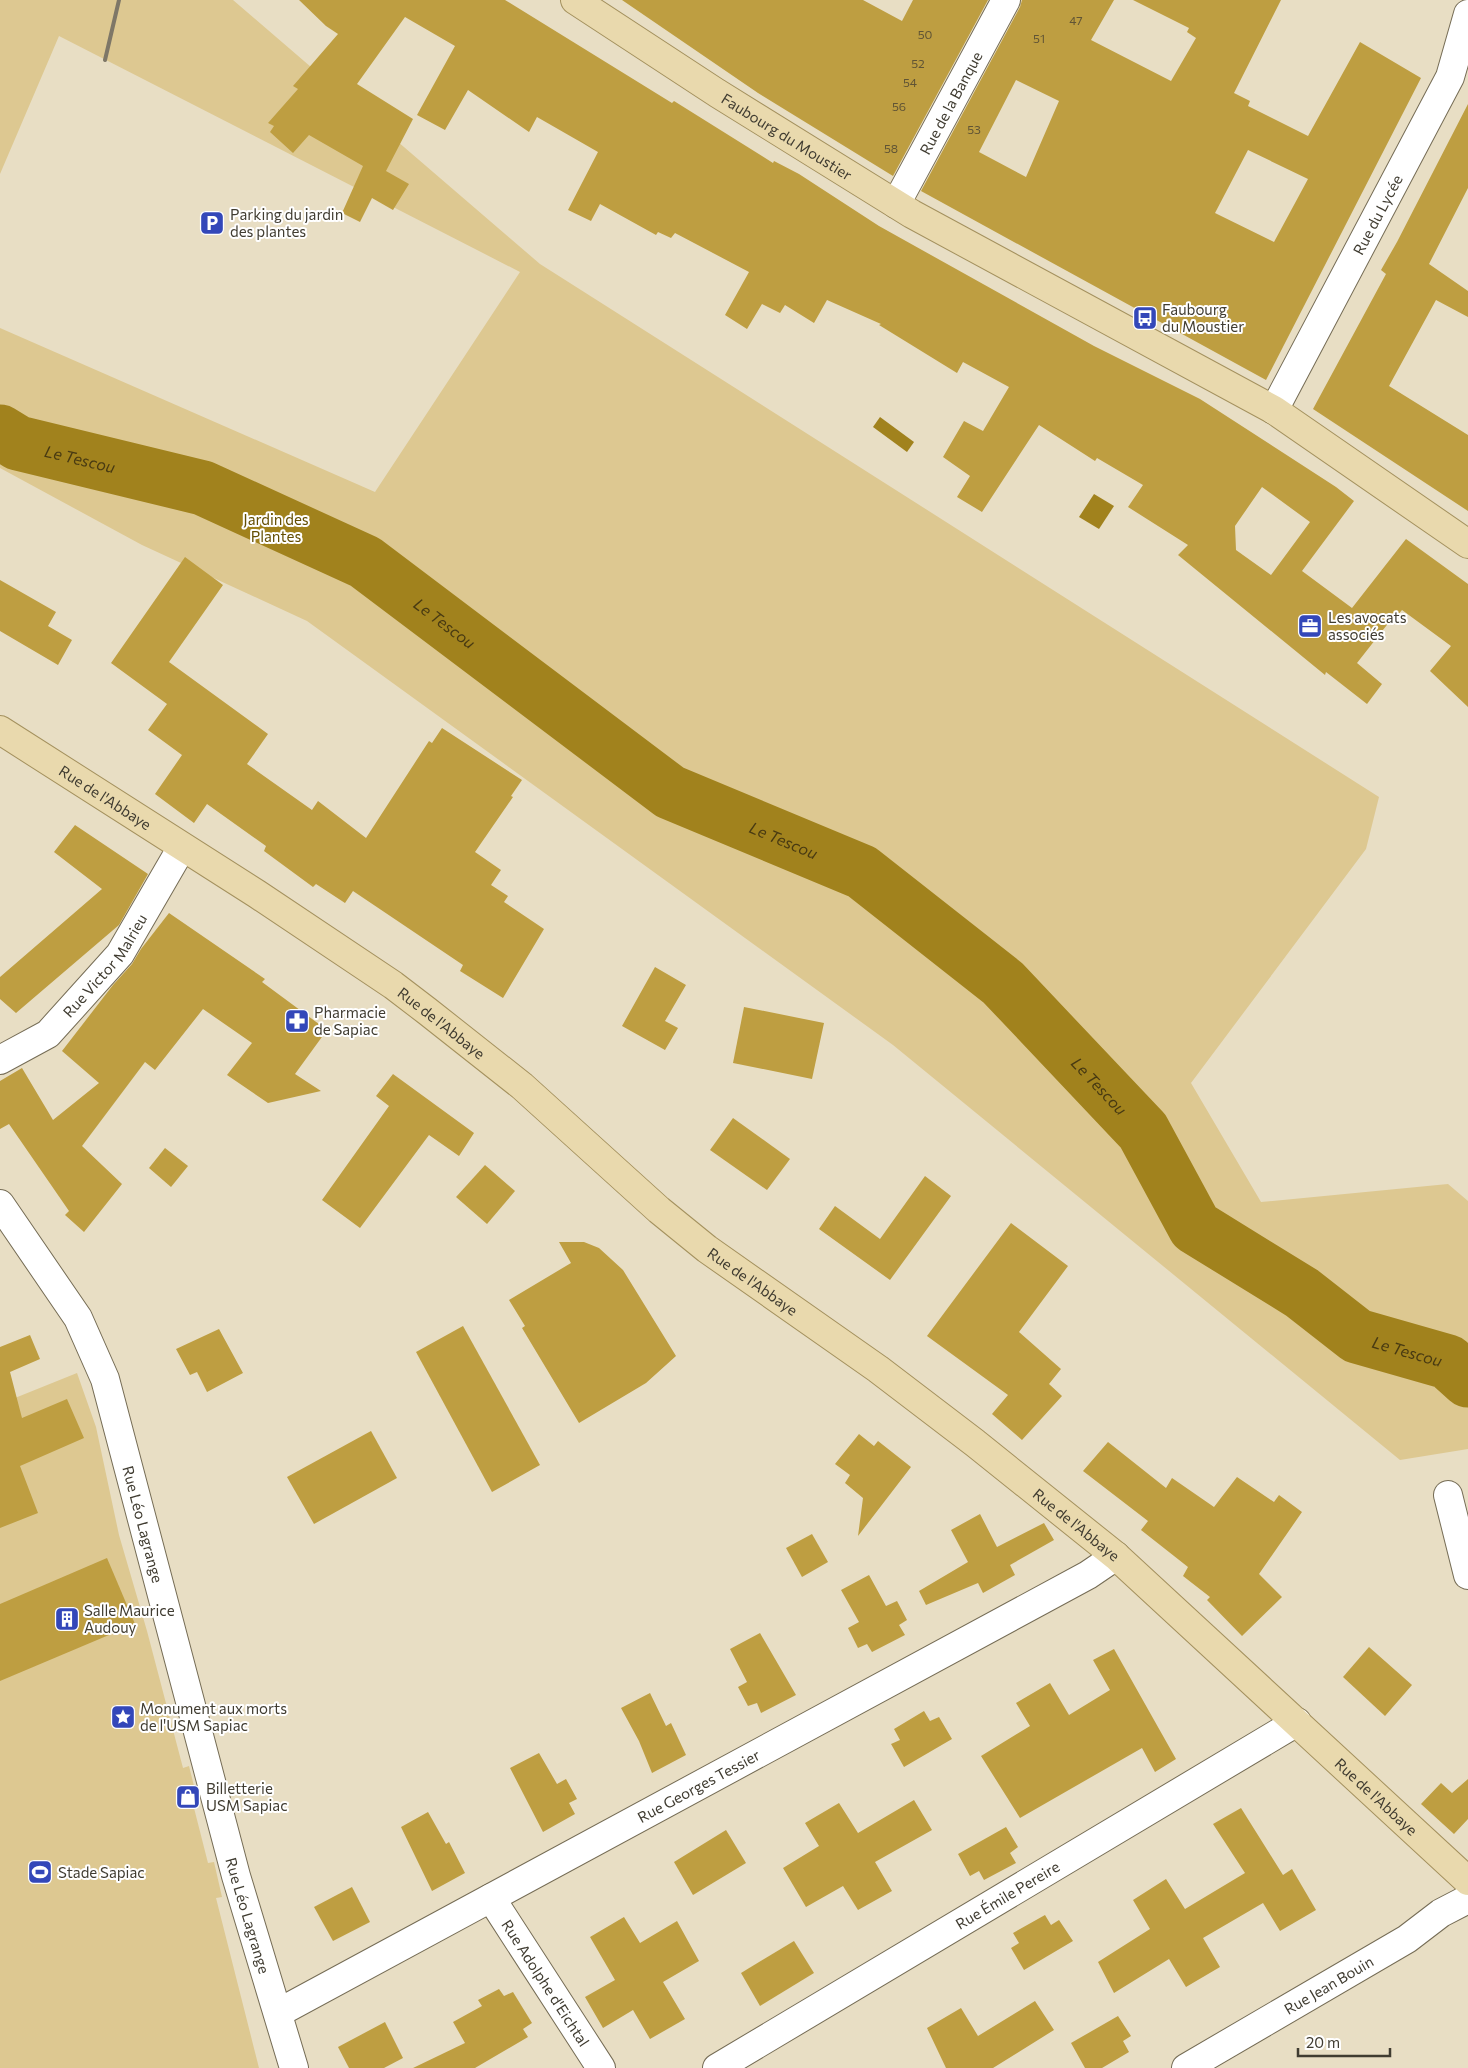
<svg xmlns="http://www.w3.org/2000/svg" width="1468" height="2068" viewBox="0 0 1468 2068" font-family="Commissioner,sans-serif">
<rect width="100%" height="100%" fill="#e8dec4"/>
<!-- green -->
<g fill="#ddc891">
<path d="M0 0H233L540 264 1379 797 1366 849 1191 1083 1261 1202 1448 1184 1468 1201V1449L1400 1460 893 1045 307 621 142 545 0 468V328L375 492 520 272 59 36 0 174Z"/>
<path d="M77 1373 96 1427 119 1535 147 1631 183 1768 189 1766 199 1806 194 1808 208 1863 214 1862 222 1897 216 1898 259 2068H0V1404Z"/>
</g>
<!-- water -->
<g fill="#a1821d">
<path d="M880 417 914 442 907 452 873 427Z"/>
<path d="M1094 494 1114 506 1099 529 1079 517Z"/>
</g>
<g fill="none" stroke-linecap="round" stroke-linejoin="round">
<!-- river -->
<path stroke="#a1821d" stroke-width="55" id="s1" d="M0 432 18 443 203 488 365 562 670 792 862 872 1003 983 1143 1131 1195 1227 1302 1293 1357 1336 1448 1362 1468 1380"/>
</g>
<!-- building -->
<g fill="#be9e41" fill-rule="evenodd">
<path d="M299 0H505L672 103 674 101 773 163 774 161 799 174 879 226 1094 346 1200 399 1336 487 1354 501 1302 571 1352 608 1406 539 1468 584V707L1430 671 1451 646 1402 610 1392 622 1390 621 1357 663 1382 684 1367 704 1326 672 1325 675 1178 555 1188 545 1128 507 1143 485 1097 458 1095 461 1039 425 982 512 957 497 970 476 943 457 964 421 983 431 1009 387 963 362 957 373 879 325 881 324 827 300 814 323 785 305 780 313 762 304 747 329 725 315 749 272 675 233 671 238 658 232 656 235 600 204 591 221 568 210 598 152 537 117 529 132 468 90 445 130 417 115 455 46 405 17 357 84 413 119 386 171 409 184 393 210 372 198 360 222 342 213 363 166 309 135 293 153 270 132 274 126 268 123 298 89 293 86 338 34 326 26ZM1262 487 1310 522 1271 575 1236 550 1235 526Z"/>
<path d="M622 0H863L902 21 913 0H988L893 176 758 93Z"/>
<path d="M1022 0H1114L1091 40 1171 81 1196 38 1187 32 1189 28 1133 0H1281L1234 93 1250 101 1248 106 1308 136 1360 42 1421 78 1266 380 921 191 1020 7ZM1016 80 1059 101 1026 177 979 152ZM1248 150 1308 179 1274 242 1215 213Z"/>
<path d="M1468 104V188L1429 264 1468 291V317L1436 300 1389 386 1468 435V511L1313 409 1386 274 1381 270 1397 242Z"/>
<path d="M185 557 223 585 169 662 268 734 247 764 312 810 318 801 366 838 429 741 432 743 442 728 522 780 511 796 513 797 475 852 501 870 491 885 508 896 504 902 544 929 503 998 460 971 463 965 353 891 345 903 316 884 313 887 264 851 266 846 207 804 194 823 155 794 182 755 148 730 167 704 111 663Z"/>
<path d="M0 580 56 612 48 626 72 640 58 665 0 631Z"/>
<path d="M75 825 148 874 119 925 16 1013 0 999V977L102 889 54 852Z"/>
<path d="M169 913 265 979 262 982 327 1030 295 1074 321 1091 268 1103 227 1075 252 1043 203 1009 155 1070 145 1062 82 1146 122 1184 84 1232 65 1215 69 1211 9 1124 0 1129V1081L22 1068 53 1120 99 1083 62 1051 113 985 132 964 141 949Z"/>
<path d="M655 967 686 985 665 1021 678 1028 665 1050 622 1026Z"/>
<path d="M744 1007 824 1023 812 1079 733 1063Z"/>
<path d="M393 1074 474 1133 459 1156 429 1135 360 1228 322 1200 389 1106 376 1096Z"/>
<path d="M733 1118 790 1159 767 1190 710 1150Z"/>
<path d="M165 1148 188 1166 171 1187 149 1168Z"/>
<path d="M485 1165 515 1191 487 1224 456 1197Z"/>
<path d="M925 1176 951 1196 890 1280 819 1229 835 1206 880 1239Z"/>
<path d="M1011 1223 1068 1266 1019 1332 1061 1369 1049 1384 1062 1396 1022 1440 992 1414 1008 1395 927 1336Z"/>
<path d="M559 1242H584L599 1248 623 1270 676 1356 646 1383 579 1423 522 1328 525 1326 509 1300 571 1263Z"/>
<path d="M463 1326 540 1465 492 1492 416 1352Z"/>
<path d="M219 1329 243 1373 207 1392 197 1372 190 1375 176 1349Z"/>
<path d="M30 1335 40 1359 10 1372 22 1418 67 1399 84 1438 20 1466 38 1513 0 1528V1347Z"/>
<path d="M371 1431 397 1478 314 1524 287 1477Z"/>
<path d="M859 1434 874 1446 878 1441 911 1467 858 1536 863 1498 845 1483 850 1475 835 1464Z"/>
<path d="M1108 1442 1166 1488 1172 1478 1214 1507 1237 1477 1274 1502 1279 1495 1302 1512 1259 1574 1282 1597 1242 1636 1207 1600 1210 1597 1183 1576 1188 1567 1141 1530 1148 1521 1083 1471Z"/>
<path d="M980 1514 997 1547 1044 1523 1054 1540 1010 1565 1015 1575 983 1593 978 1583 926 1605 919 1591 968 1562 951 1530Z"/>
<path d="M812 1534 828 1562 802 1577 786 1548Z"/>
<path d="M107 1558 135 1624 0 1681V1604Z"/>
<path d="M869 1575 886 1606 897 1601 907 1620 899 1625 905 1635 872 1652 867 1644 858 1648 848 1628 859 1622 841 1590Z"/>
<path d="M760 1633 796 1695 761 1713 757 1703 748 1706 738 1687 747 1682 730 1649Z"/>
<path d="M1369 1647 1412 1685 1385 1716 1343 1677Z"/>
<path d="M1114 1649 1176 1759 1155 1772 1142 1748 1020 1818 981 1756 1030 1726 1016 1703 1050 1683 1069 1715 1110 1690 1093 1660Z"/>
<path d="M650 1693 666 1726 671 1723 686 1755 652 1773 639 1741 621 1708Z"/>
<path d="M924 1711 930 1721 939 1717 952 1739 904 1767 891 1744 900 1740 894 1729Z"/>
<path d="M539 1753 557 1784 566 1779 577 1799 569 1803 575 1814 543 1832 510 1768Z"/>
<path d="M1468 1779V1819L1454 1834 1421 1804 1441 1783 1452 1793Z"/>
<path d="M914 1800 932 1830 875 1862 892 1891 858 1910 843 1886 806 1907 783 1868 819 1846 805 1823 839 1803 858 1833Z"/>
<path d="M1241 1808 1283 1875 1292 1869 1316 1910 1280 1931 1263 1903 1203 1938 1220 1967 1186 1987 1169 1959 1114 1993 1098 1962 1150 1929 1133 1900 1166 1879 1185 1909 1245 1873 1213 1824Z"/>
<path d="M428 1812 446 1844 449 1842 465 1873 432 1891 401 1827Z"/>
<path d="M1006 1827 1018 1847 1010 1853 1016 1863 984 1880 979 1871 970 1876 958 1854Z"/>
<path d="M726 1830 746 1863 693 1895 674 1862Z"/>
<path d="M352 1887 370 1922 333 1941 314 1907Z"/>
<path d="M1045 1915 1051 1925 1059 1920 1073 1941 1024 1970 1011 1948 1019 1943 1013 1933Z"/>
<path d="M624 1917 640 1943 677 1921 699 1961 663 1982 685 2019 650 2039 633 2010 603 2028 585 1997 615 1980 590 1937Z"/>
<path d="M794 1941 814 1973 760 2006 741 1973Z"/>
<path d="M499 1989 504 1996 513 1992 532 2023 523 2029 528 2037 475 2068H413L465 2043 453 2022 482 2006 478 2000Z"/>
<path d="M1035 2001 1054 2030 993 2068H946L927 2028 961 2008 978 2036Z"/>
<path d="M1118 2016 1131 2036 1123 2041 1129 2052 1102 2068H1085L1071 2043Z"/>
<path d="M385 2022 403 2058 384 2068H349L338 2047Z"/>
</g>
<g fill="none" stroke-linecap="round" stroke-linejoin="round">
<defs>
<g id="minor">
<path id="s2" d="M896 204 1006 0"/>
<path id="s3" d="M1274 410 1450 77 1468 14"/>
<path id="s4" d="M0 1060 48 1034 120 954 182 847"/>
<path id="s5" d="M0 1204 78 1318 105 1379 236 1876 294 2068"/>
<path d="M1448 1495 1468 1575"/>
<path id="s6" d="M491 1898 601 2068"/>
<path id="s7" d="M278 2013 1088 1575 1116 1556"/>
<path id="s8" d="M717 2068 1297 1722"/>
<path id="s9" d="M1186 2068 1407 1939 1441 1913 1468 1899"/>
</g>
<g id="major">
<path id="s10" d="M575 0 717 93 912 214 1274 410 1468 544"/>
<path id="s11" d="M0 730 257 894 393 985 427 1011 522 1086 659 1210 707 1249 878 1369 975 1443 1116 1556 1468 1881"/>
</g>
</defs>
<!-- minor casing -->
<use href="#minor" stroke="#756c55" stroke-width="30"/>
<!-- major casing -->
<use href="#major" stroke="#a4915e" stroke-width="30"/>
<!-- minor -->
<use href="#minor" stroke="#fff" stroke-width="28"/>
<!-- major -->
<use href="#major" stroke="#e9d9ad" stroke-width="28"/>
<!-- rail -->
<path stroke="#7e7767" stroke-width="4" d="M105 60 119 0"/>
</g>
<!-- icons -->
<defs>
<symbol id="parking-square" viewBox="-11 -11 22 22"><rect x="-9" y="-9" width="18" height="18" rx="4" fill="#3347b9" stroke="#fff"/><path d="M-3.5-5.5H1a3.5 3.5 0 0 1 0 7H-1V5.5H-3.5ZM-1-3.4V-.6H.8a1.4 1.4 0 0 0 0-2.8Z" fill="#fff"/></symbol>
<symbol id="bus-square" viewBox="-11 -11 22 22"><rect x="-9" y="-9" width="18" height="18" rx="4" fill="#3347b9" stroke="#fff"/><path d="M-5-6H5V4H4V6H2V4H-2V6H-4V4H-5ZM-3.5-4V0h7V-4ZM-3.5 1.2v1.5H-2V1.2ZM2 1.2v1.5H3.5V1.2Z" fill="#fff"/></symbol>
<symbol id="office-square" viewBox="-11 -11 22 22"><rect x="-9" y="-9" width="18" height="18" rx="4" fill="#3347b9" stroke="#fff"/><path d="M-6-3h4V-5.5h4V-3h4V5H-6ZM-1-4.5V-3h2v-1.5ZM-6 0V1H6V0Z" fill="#fff"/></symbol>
<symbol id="pharmacy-square" viewBox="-11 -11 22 22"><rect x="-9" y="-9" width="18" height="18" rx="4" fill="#3347b9" stroke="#fff"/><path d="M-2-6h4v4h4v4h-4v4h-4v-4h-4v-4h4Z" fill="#fff"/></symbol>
<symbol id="building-square" viewBox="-11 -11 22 22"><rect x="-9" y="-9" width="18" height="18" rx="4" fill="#3347b9" stroke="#fff"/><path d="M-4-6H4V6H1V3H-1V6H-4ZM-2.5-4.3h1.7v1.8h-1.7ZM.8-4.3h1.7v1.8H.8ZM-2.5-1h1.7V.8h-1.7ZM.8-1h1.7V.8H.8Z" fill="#fff"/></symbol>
<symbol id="sight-square" viewBox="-11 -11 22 22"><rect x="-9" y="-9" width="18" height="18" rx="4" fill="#3347b9" stroke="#fff"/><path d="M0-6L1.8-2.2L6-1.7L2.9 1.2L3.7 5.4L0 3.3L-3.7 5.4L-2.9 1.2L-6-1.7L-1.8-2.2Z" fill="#fff"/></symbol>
<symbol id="shop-square" viewBox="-11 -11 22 22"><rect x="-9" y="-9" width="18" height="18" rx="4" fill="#3347b9" stroke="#fff"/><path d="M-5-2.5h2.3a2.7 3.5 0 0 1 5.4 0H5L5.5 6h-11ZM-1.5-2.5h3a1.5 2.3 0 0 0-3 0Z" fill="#fff"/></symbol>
<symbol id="stadium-square" viewBox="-11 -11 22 22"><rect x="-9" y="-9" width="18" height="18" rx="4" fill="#3347b9" stroke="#fff"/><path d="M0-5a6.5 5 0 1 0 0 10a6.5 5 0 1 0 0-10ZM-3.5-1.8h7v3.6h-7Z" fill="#fff"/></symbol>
</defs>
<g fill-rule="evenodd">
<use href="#parking-square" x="198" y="209" width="28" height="28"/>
<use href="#bus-square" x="1131" y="304" width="28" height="28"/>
<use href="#office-square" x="1296" y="612" width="28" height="28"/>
<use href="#pharmacy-square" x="283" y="1007" width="28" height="28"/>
<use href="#building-square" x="53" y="1605" width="28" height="28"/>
<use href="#sight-square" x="109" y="1703" width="28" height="28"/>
<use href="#shop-square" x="174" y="1783" width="28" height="28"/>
<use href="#stadium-square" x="26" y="1858" width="28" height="28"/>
</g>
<g text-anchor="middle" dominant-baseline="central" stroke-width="4" stroke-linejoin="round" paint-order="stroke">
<!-- number labels -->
<g font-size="12" fill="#605435">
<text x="1076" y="20">47</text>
<text x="925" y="34">50</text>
<text x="1039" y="38">51</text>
<text x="918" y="63">52</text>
<text x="910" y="82">54</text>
<text x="899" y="106">56</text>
<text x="974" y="129">53</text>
<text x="891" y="148">58</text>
</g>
<!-- street labels -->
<g font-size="15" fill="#403c31" stroke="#fff">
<text stroke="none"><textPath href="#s2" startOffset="115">Rue de la Banque</textPath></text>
<text stroke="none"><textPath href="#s10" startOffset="252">Faubourg du Moustier</textPath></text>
<text stroke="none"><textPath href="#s3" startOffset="221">Rue du Lycée</textPath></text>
<text stroke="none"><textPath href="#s11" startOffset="125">Rue de l'Abbaye</textPath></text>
<text stroke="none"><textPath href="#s4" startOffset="144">Rue Victor Malrieu</textPath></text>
<text stroke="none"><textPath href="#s11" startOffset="530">Rue de l'Abbaye</textPath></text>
<text stroke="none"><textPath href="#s11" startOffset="935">Rue de l'Abbaye</textPath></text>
<text stroke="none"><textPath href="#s5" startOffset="355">Rue Léo Lagrange</textPath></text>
<text stroke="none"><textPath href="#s11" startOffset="1340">Rue de l'Abbaye</textPath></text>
<text stroke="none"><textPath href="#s7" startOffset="478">Rue Georges Tessier</textPath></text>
<text stroke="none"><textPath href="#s11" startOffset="1745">Rue de l'Abbaye</textPath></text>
<text stroke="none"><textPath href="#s8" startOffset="338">Rue Émile Pereire</textPath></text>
<text stroke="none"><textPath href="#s5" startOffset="760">Rue Léo Lagrange</textPath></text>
<text stroke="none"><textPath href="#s6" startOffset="101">Rue Adolphe d'Eichtal</textPath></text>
<text stroke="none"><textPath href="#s9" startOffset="165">Rue Jean Bouin</textPath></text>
</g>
<!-- poi labels -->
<g font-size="15" fill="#403c31" stroke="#fff" text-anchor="start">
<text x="230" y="214">Parking du jardin<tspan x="230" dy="17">des plantes</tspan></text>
<text x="1162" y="309">Faubourg<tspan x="1162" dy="17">du Moustier</tspan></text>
<text x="1328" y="617">Les avocats<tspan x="1328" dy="17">associés</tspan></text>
<text x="314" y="1012">Pharmacie<tspan x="314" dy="17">de Sapiac</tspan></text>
<text x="84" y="1610">Salle Maurice<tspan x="84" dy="17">Audouy</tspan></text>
<text x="140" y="1708">Monument aux morts<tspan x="140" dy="17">de l'USM Sapiac</tspan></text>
<text x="206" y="1788">Billetterie<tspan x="206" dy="17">USM Sapiac</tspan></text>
<text x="58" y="1872">Stade Sapiac</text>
</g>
<!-- park labels -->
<g font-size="15" fill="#644e02" stroke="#fff">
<text x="276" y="519">Jardin des<tspan x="276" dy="17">Plantes</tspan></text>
</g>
<!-- water labels -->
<g font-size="16" font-style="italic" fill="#483a12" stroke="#fff">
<text stroke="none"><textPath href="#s1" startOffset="85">Le Tescou</textPath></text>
<text stroke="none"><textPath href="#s1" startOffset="490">Le Tescou</textPath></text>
<text stroke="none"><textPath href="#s1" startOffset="895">Le Tescou</textPath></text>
<text stroke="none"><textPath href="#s1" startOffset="1300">Le Tescou</textPath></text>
<text stroke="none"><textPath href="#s1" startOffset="1720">Le Tescou</textPath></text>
</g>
</g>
<!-- scale -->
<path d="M1298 2048v8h92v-8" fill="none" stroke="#403c31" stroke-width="2.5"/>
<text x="1306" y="2048" font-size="15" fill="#403c31" stroke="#ffffff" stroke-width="4" paint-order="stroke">20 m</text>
</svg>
